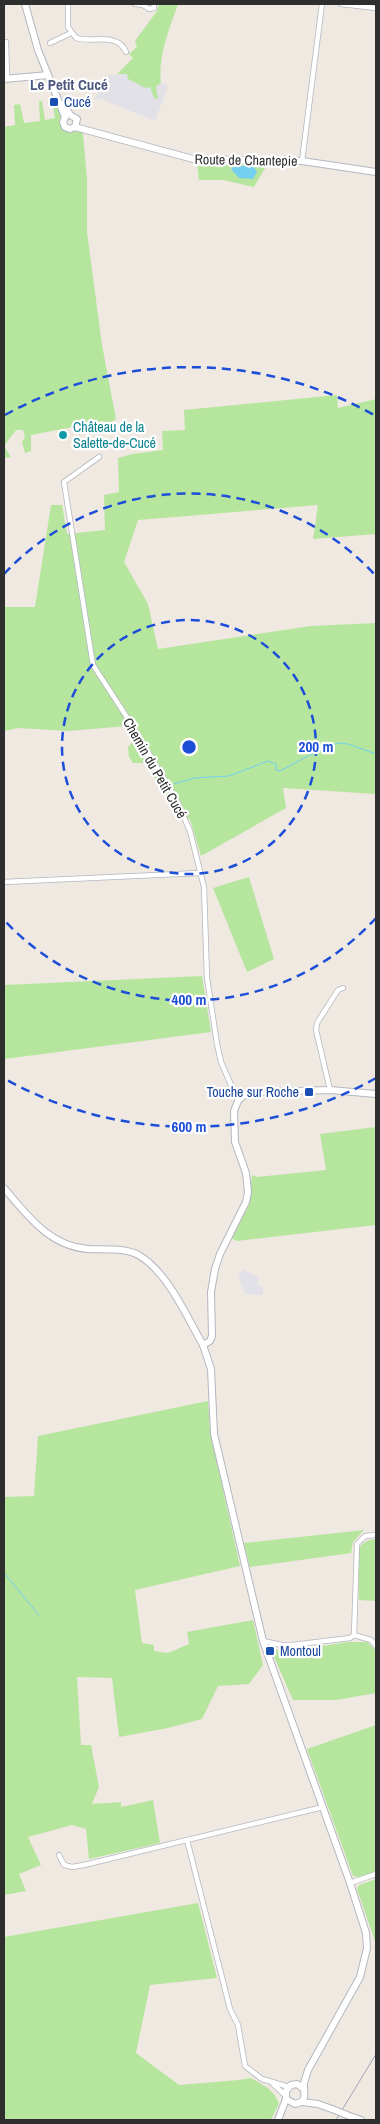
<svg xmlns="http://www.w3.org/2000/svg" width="380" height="2124" viewBox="0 0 380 2124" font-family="'Archivo Narrow',sans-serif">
<rect width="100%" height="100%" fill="#efe9e1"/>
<!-- industrial -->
<g fill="#e3e1e8">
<path d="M128 74V80L150 87 154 98 158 99 156 86 161 83 168 86 155 121 99 98 93 100 109 75Z"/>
<path d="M244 1269 259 1278 258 1285 263 1287V1295L245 1294 238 1276Z"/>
</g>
<!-- green -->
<g fill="#b6e59e">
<path d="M159 4H178C169 30 158 55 161 83L156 86 158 99 154 98 150 87 145 88 128 79 127 74H117L133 58 129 54 137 47 135 41 157 11Z"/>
<path d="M52 98 62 117 61 124 62 129 78 130 83 133 87 180V232L102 345 116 419 105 427 104 421 31 435V451L25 453 22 442 25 437 23 430H16L4 446 11 457 4 458V127L15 125 14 105 20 104 24 123 40 121 39 101H42L45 120 55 118Z"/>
<path d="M197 163 213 165 268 163 254 187 223 180H199Z"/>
<path d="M337 395 338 408 376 399V534L313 539 318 505 138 520 124 562 148 604 158 649 311 626 376 623V794L283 788 286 808 201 856 190 819 178 816 146 763H133L129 757 128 747 135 739 127 726 68 731 18 728 4 731V607H35L51 505H62L67 534 105 530 104 495 119 492 118 458 132 454 163 450 162 431 185 430 184 410Z"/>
<path d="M249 877 274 959 247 972 213 888Z"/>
<path d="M202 976 211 1032 4 1059V985Z"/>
<path d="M376 1127V1225L237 1241 231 1238 248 1207 252 1175 257 1177 326 1170 320 1134Z"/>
<path d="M208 1401 210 1432 240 1566 135 1590 142 1643 154 1645V1651L168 1653 189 1644 187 1632 253 1620 263 1665 249 1684 218 1686 202 1719 168 1728 119 1737 112 1678 77 1677 81 1745H91L99 1787 92 1804 121 1802V1807L153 1800 160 1843 89 1859 86 1829 72 1825 28 1837 41 1865 19 1874 26 1891 4 1895V1497L34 1496 38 1436Z"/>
<path d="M364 1530 353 1542 351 1553 250 1567 244 1543Z"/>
<path d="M376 1539V1601L359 1600 358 1550C363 1542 367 1540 376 1539Z"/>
<path d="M348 1642H367L376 1651V1693L336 1700H293L271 1650 304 1649Z"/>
<path d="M376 1725V1871L361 1877 353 1876 307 1749Z"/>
<path d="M376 1879V1944L357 1889 359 1885Z"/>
<path d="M198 1903 217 1978 150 1985 136 2053 179 2085 239 2080 251 2078C263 2085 274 2089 279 2104L271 2120H4V1937Z"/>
</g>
<!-- water -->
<path fill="#75cff0" d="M235 166H253L257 172 253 179 239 178 231 169Z"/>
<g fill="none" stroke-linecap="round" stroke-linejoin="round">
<!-- stream -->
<g stroke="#75cff0" stroke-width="1">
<path d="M137 751 146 756 165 788"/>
<path d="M174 784 194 778 229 776 268 761 276 764V770L280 771 304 758 338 743 348 744 376 754"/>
<path d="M4 1573 39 1615"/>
</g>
<defs>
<g id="street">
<path d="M68 4V27L76 38C92 43 118 32 126 52"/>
<path d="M135 4 143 5 149 9 154 8V4"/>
<path d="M341 4 376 8"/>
<path d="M6 42 7 78"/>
<path d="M50 43 71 33"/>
<path d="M302 161 322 4"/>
<path d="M99 457 64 482 93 665 132 725 177 801 190 831 204 887 207 978 217 1044 221 1062 238 1101"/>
<path d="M4 882 200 873"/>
<path d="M330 1090 316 1030 317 1023 338 990 343 988"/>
<path d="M354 1635 357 1544 365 1536 376 1535"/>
<path d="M263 1641 282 1645H292L350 1638 354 1635 371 1640 376 1646"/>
<path d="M187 1840 230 2009 238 2025 245 2066 262 2079 289 2087"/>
<path d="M59 1855 64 1865 72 1867 84 1865 323 1807"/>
<path d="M350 1883 376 1874"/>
<path d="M273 2084 285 2095"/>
</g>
<g id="secondary">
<path d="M25 4 38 50 65 117"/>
<path d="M4 79 48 75"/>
<path d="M64 104 70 115 77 119 75 127 70 129 65 127 63 122 65 117"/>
<path d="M75 127 193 159 302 161 376 172"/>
<path d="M4 1188C27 1215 49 1246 88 1249 104 1250 125 1247 140 1256 168 1273 187 1317 203 1345L211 1369 214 1434 263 1641 350 1883 366 1933 367 1948 360 1977 308 2070C307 2074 305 2079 304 2083 303 2093 309 2101 295 2104L286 2099V2091L291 2085 297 2084 304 2089"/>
<path d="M203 1345 210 1341 212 1336 211 1292 215 1269 220 1254 246 1202 248 1192 246 1173 235 1142 234 1111 238 1101 243 1096 258 1092 330 1090 376 1094"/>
<path d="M302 2102 318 2104 332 2109"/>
<path d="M352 2117 361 2120"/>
<path d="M278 2120 286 2099"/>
</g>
</defs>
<!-- street casing -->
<use href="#street" stroke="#b4b7c1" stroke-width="6"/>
<!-- secondary casing -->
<use href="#secondary" stroke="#b4b7c1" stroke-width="8"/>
<!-- street -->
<use href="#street" stroke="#fff" stroke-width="4.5"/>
<!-- secondary -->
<use href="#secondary" stroke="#fff" stroke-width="6"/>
<!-- rail -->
<path stroke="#a3a6b8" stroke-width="1" d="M336 2120 376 2054"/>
<defs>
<path id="secondary-bridge" d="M332 2109 352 2117"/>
</defs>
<!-- secondary-bridge casing -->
<use href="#secondary-bridge" stroke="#b4b7c1" stroke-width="8" stroke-linecap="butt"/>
<!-- secondary-bridge -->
<use href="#secondary-bridge" stroke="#fff" stroke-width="6"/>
</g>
<!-- distance rings -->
<g fill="none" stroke="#1d4ed8" stroke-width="2.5" stroke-dasharray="9 6">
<circle cx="189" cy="747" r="127"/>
<path d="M376 918A253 253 0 0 1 4 920M4 574A253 253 0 0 1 376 576"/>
<path d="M376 1078A380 380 0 0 1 5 1079M5 415A380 380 0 0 1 376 416"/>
</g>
<!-- markers -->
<g fill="#1a4fb4" stroke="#fff" stroke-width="2">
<rect x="49" y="97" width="10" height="10" rx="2.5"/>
<rect x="304" y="1087" width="10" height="10" rx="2.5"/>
<rect x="265" y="1646" width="10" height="10" rx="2.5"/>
</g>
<circle fill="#0f9aa8" stroke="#fff" stroke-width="2" cx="63" cy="435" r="5"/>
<g text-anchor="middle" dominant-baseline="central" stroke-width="4.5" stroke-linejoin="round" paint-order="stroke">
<!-- transit labels -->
<g font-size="14" fill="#164399" stroke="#fff" text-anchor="start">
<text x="64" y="102">Cucé</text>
<text x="299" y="1092" text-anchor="end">Touche sur Roche</text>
<text x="280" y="1651">Montoul</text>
</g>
<!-- street labels -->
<g font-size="14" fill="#2e2e2e" stroke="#fff">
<text transform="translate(246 160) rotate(1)">Route de Chantepie</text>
<text transform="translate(155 768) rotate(60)">Chemin du Petit Cucé</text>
</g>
<!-- culture labels -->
<g font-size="14" fill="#0d838f" stroke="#fff" text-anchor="start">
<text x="73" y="427">Château de la<tspan x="73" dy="16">Salette-de-Cucé</tspan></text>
</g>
<!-- neighbourhood labels -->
<g font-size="15" font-weight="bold" fill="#4d5680" stroke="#fff">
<text x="69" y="84">Le Petit Cucé</text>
</g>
</g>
<circle cx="189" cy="747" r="8" fill="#1d4ed8" stroke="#fff" stroke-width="2.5"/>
<g font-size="15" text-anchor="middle" font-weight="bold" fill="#1d4ed8" stroke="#fff" stroke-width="4.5" stroke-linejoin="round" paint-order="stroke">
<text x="316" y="752">200 m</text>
<text x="189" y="1005">400 m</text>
<text x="189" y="1132">600 m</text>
</g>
<!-- border -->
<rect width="380" height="2124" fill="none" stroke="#2e2e2e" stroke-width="10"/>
</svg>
